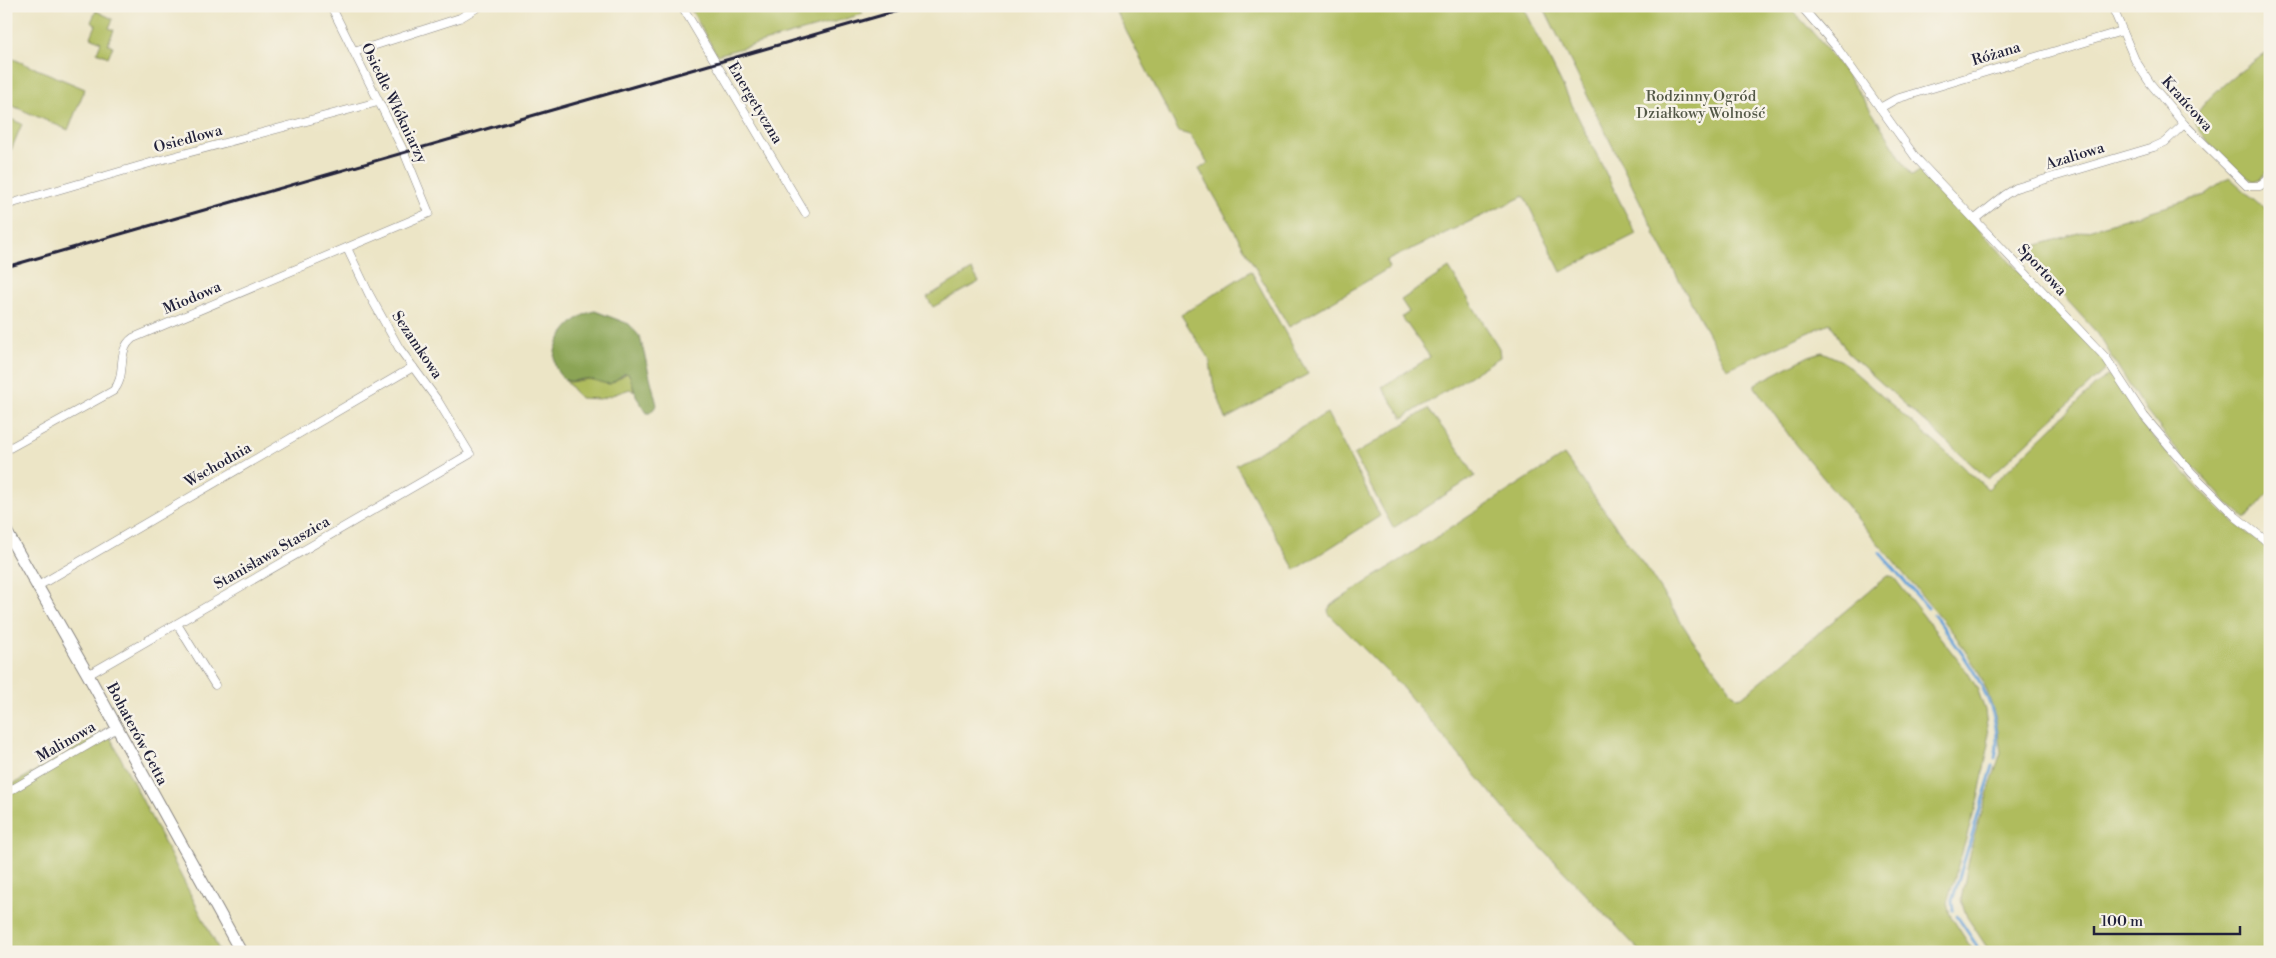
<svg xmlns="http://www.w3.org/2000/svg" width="2276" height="958" viewBox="0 0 2276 958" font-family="'Libre Bodoni',serif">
<rect width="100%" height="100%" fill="#f7f3e8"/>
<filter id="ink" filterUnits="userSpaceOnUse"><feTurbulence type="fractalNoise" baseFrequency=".02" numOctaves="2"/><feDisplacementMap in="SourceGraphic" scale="10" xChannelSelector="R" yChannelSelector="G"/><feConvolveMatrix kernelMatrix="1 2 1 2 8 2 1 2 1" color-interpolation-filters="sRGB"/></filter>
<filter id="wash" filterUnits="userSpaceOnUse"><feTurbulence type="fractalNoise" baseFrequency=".0096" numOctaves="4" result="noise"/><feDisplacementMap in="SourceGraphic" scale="20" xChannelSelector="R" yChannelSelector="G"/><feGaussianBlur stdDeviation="1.12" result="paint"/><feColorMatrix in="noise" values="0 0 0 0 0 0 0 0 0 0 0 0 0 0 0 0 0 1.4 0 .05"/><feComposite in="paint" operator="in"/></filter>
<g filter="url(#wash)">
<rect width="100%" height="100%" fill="#ece5c6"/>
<!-- green -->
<g fill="#afbc5d" stroke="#686f4c">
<path d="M689 6H859L863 14 717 55Z"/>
<path d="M1113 6H1523L1636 234 1561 272 1524 196 1386 261 1389 268 1289 327 1199 169 1208 163 1190 135 1179 132Z"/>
<path d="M1543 6H1788C1840 58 1874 114 1912 176L1921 170 1931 179 2109 366 1988 479 1847 352 1830 323 1727 369 1654 233 1655 232Z"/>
<path d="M96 11 113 19 109 28 114 30 108 44 113 46 108 57 97 52 101 42 91 37 96 25 91 22Z"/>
<path d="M2270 50V170L2261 178 2254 181C2241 176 2195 134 2194 120 2203 96 2249 65 2270 50Z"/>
<path d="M6 56 85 89 68 130 6 103Z"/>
<path d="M6 117 22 124 11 150 6 148Z"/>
<path d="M2229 177 2264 208 2269 204 2267 196 2270 190V491L2246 519 2226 502 2174 446 2139 401 2098 334 2024 253 2028 248 2205 195Z"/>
<path d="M1449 268 1499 348 1500 357 1403 418 1382 387 1430 357 1402 317 1409 312 1401 300Z"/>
<path d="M972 270 979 282 933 307 927 297Z"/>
<path d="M1251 271 1308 374 1226 419 1213 383 1210 361 1181 315Z"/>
<path d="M1822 352 1842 361 1988 489 2100 381 2107 376 2111 377C2123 387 2137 416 2148 430 2185 475 2223 517 2270 551V952H1990L1967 917 1961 900 1973 840 2001 752 1996 719 1987 691 1977 669 1954 634 1795 444 1755 387V384L1761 381 1809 356Z"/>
<path d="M627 373 631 376 634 392 630 389 600 399 580 398 565 380 570 382 589 379 610 384Z"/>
<path d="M1428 409 1460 451 1475 476 1393 528 1354 455Z"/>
<path d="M1327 413 1380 516 1295 570 1236 465Z"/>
<path d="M1564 455 1649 572 1692 639 1737 698 1742 697 1887 576H1891L1895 579 1968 673 1977 688 1985 710 1989 744 1978 799 1947 903 1950 915 1974 952H1641L1506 811 1400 685 1329 614 1328 610 1331 605Z"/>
<path d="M107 731 220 952H6V788Z"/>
</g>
<!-- forest -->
<path fill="#8ba454" stroke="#566348" d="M595 311 629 324 640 337 657 405 650 413H647L637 398 629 374 625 373 610 384C602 384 595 379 587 379 580 378 571 384 564 379 538 358 569 315 595 311Z"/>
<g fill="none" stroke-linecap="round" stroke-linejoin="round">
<!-- stream -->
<g stroke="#68a2d7" stroke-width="3">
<path d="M1880 553 1928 608"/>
<path d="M1934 615C1962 652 2007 708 1995 758"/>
<path d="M1953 910 1952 901 1993 766"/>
<path d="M1957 916 1981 952"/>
</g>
</g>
</g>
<g filter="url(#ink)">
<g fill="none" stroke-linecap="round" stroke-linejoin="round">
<defs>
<g id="street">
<path d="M682 6 805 213"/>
<path d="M1801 6 1838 49 1916 158 2106 358 2144 416 2192 473 2236 517 2270 544"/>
<path d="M2112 6 2135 60 2150 83 2184 124 2247 186H2260L2270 178"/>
<path d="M354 52 460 18 480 6"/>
<path d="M1880 108 1896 99 2122 31"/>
<path d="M6 205 157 161 378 102"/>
<path d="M1975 219 2005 195 2016 188 2154 147 2165 142 2184 124"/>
<path d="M6 450 113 391C128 376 115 351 133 338L429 213 404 152 331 6"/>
<path d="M38 586 413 367"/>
<path d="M177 624 215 685"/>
<path d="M88 675 470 454 438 401 399 348 369 294 347 248"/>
<path d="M6 782 11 790 117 728"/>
</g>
<path id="secondary" d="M6 531 88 675 241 952"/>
</defs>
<!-- street casing -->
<use href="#street" stroke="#878480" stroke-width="9"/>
<!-- secondary casing -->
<use href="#secondary" stroke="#878480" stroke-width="13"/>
<!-- street -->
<use href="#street" stroke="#fff" stroke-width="8"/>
<!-- secondary -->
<use href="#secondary" stroke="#fff" stroke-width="11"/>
<!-- rail -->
<path stroke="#22223b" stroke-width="3" d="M6 267 914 6"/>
</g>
</g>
<g text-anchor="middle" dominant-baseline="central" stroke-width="5" stroke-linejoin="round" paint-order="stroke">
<!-- street labels -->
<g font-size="15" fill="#22223b" stroke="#f7f3e8">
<text transform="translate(1996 54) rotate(-17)">Różana</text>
<text transform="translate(394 103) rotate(64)">Osiedle Włókniarzy</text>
<text transform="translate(755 103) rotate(59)">Energetyczna</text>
<text transform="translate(2187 104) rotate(48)">Krańcowa</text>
<text transform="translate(188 139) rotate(-15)">Osiedlowa</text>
<text transform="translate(2075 156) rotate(-17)">Azaliowa</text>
<text transform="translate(2042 270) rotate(47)">Sportowa</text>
<text transform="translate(192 298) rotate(-23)">Miodowa</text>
<text transform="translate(417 345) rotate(56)">Sezamkowa</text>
<text transform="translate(218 465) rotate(-30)">Wschodnia</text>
<text transform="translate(272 553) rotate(-30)">Stanisława Staszica</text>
<text transform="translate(137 734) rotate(62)">Bohaterów Getta</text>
<text transform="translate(66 742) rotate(-30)">Malinowa</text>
</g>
<!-- park labels -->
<g font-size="15" fill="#535847" stroke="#f7f3e8">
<text x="1701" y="96">Rodzinny Ogród<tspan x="1701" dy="17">Działkowy Wolność</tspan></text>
</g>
</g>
<!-- margin -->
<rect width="2276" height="958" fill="none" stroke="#f7f3e8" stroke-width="25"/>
<!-- scale -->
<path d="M2094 926v8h146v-8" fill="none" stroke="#22223b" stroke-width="2.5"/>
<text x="2101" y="926" font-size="15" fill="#22223b" stroke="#f7f3e8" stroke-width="4" paint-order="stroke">100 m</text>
</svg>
